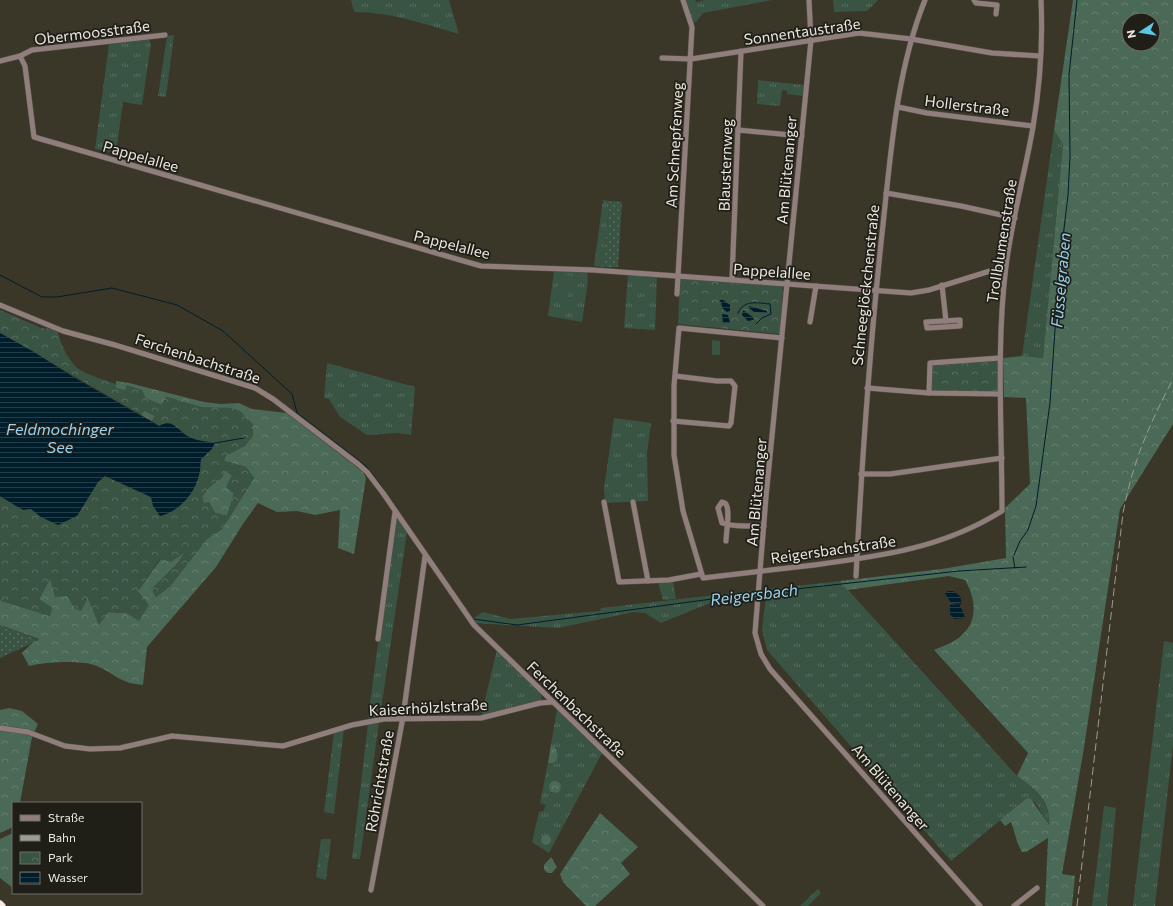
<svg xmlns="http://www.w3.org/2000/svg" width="1173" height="906" viewBox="0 0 1173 906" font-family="Commissioner,sans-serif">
	<defs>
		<pattern id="grass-tufts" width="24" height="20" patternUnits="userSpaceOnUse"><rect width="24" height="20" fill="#3a5444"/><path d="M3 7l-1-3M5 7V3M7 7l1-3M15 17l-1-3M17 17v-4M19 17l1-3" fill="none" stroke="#576d5f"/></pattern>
		<pattern id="forest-crowns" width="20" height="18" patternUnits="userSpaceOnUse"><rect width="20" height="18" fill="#4a6956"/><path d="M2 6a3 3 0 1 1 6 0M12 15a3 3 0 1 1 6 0" fill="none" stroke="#647e6e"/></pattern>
		<pattern id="park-crowns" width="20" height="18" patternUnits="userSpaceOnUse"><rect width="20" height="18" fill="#3a5444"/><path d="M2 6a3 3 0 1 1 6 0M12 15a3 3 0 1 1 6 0" fill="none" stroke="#576d5f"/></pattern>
		<pattern id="garden-dots" width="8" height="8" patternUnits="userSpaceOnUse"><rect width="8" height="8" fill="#3a5444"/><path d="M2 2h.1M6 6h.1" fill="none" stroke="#576d5f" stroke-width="1.8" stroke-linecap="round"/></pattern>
		<pattern id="water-rules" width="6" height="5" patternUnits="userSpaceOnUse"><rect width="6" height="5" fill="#001d2c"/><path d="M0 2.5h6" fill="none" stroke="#253e4a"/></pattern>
	</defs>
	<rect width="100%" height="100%" fill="#3a3628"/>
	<g fill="url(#grass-tufts)" fill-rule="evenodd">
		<path d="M351,0H449L459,34C424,24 391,12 354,12Z"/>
		<path d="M684,0H695L696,2L705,0H772L703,13L696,22L692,23Z"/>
		<path d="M833,0H878L867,11L834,12Z"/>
		<path d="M174,35L166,97L158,96L167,36Z"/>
		<path d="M145,40H149L151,44L142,105L123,102L116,153L95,149L109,44Z"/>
		<path d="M758,80L804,85L803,96L787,94V91L782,90L780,106L757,104Z"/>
		<path d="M1054,130L1063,144L1043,358L1022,356Z"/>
		<path d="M603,200L610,201L602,267L594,266Z"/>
		<path d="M554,271L587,272L588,281L582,322L548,316Z"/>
		<path d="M628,274L657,276L655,330L624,328Z"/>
		<path d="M327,363L415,387L411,435L399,433L367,435L340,417L329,399L324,398Z"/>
		<path d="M614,418L651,423L647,454L648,501L605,503L604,489Z"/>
		<path d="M395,519H398L407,532L380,717L368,718Z"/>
		<path d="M840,581L1017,776C1036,790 1051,801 1049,827L1036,803L1027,798L951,861L767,650L762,630L766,596L710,603L661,623L645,613L634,612L558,628L474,623V618L483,612L510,619L600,611L601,608Z"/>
		<path d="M1164,641L1173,643V744L1155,906H1133Z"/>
		<path d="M497,649L540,691L542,698L540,702L481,717Z"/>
		<path d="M557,709L602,753L549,853L532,842L539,812L543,811L546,805L540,803L548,763H553L556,748L551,744ZM554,781L561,787L560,790L553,793H551Z"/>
		<path d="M379,722L360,859H352L368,724Z"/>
		<path d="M344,729L334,814L324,812L334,733Z"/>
		<path d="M1104,806L1116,808L1107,906H1092Z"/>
		<path d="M321,839H331L326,880L316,877Z"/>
		<path d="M818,889L821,893L808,906H800Z"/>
	</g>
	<g fill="url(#forest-crowns)" fill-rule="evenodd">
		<path d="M1073,0H1173V424L1120,509L1083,754L1062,874L1075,876L1072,906H1045L1048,838L1026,852H1022C1016,843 1015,831 1011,822L1005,826L1000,820L1027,798L1031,799L1049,825C1051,800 1035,789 1017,776L1028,753L934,650C943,646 955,642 962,635C979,620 975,597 965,580L949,576L847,590L840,581L942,569L1006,558L1005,508L1030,484L1026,398L1004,397L1003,358L1022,356L1043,358L1063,144L1054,130ZM1129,20H1153V44H1129Z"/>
		<path d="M116,381L129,383L204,402L221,404L239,403L252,409L287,413L363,472L366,478L354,554L338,548L340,510L315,515L297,511L277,512L258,503L243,524L216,567L147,647L143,685C138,684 132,684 127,682C116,678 106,669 94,665C78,660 46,662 29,666L22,653L30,645L39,639L0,625V599L2,601L50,616L39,599L50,579L67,596L88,598L99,624L108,612L126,613L138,591L161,559L185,552L179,562L152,589L156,597L170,586L207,539L222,529L254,478L246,467L224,461L223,470L232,475L234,494L227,516L215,513L209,502L204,504L177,400L166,397L162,405L116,388Z"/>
		<path d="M144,410L155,416L152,421L141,415Z"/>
		<path d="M9,708L22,711L38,724L32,737L20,803H13V827L0,833V710Z"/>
		<path d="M551,744C557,748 558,752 557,760L553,763H548Z"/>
		<circle cx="555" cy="787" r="6"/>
		<path d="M600,813L638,847L621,863L630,874L595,906H586L563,882L560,874Z"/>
		<path d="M13,833V888L0,878V839Z"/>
		<circle cx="546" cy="840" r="5"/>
		<path d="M551,857L557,867L552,873H548L544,870V865Z"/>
	</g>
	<g fill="url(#park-crowns)" fill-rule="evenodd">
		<path d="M680,278L783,286L780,334L678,324Z"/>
		<path d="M0,310L41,328L54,329L58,332C59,342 71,365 80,370C91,376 104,380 116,384V388L125,390L127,385L142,390L146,398L162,405L166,397L202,407L237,408L253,424V436L245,446L226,456L224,461L246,467L254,478L222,529L207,539L170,586L156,597L151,589L179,562L184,553L171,562L160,559L138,591L149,605L139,621L126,613L108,612L99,625L88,598L81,611L75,609L67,596L55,597L50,579L39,599L53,608L50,616L2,601L0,599V496L17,507L31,509L41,517L77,516L98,482L105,476L151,497L152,502L159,426L152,421L155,416L145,410L141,415L0,333ZM224,470L232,475L226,487L234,494L227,516L215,513L209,502L204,503L202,497L210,487L223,477Z"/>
		<path d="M998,360V391L931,392L932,364Z"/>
		<path d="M673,581L676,599L663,600L658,582Z"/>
	</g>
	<g fill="url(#garden-dots)">
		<path d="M610,201L622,202L618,267H602Z"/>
		<path d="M0,625L39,640L0,658Z"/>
	</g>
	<g fill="#3a5444">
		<path d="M560,274L571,276L568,298L556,297Z"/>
		<path d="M712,340L720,341V355H712Z"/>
		<circle cx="75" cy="559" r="4.5"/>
	</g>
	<g fill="url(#water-rules)">
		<path d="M720,300H723L730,305V311L727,312L723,309Z"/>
		<path d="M749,306L767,311V313L754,312L749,308Z"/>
		<path d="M743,310L754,318L753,320L748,321L742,315Z"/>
		<path d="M722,314L728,315L730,323H723Z"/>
		<path d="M0,333L34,352L75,378L159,426C172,418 177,429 186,435C195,441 205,441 215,443L211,450L201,459C200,464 201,470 199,475C195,494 178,512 160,516L153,506L151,497L105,476L98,482L77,516L58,525L41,517L31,509L23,510L0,496Z"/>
		<path d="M948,591H953L960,596L962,604L951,603L945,593Z"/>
		<path d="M959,604L963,612L965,618L954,619L950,614V605Z"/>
	</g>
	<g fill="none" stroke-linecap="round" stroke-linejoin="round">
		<g stroke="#001d2c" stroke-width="1">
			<path d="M0,275L42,297H57L112,288L177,305L223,331L292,394L297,413L366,466L380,484L415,536"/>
			<path d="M738,313C744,299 758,303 770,304L771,314L762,318L756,324"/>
			<path d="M215,443L244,438"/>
			<path d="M1014,555L1020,541L1028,530L1036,506L1050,403L1059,271L1068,195L1070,156L1069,75L1077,0"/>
			<path d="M1013,557L1015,568"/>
			<path d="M760,593L959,571L1026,567"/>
			<path d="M473,619L517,625L757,593"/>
		</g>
		<g stroke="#565245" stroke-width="6">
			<g id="minor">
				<path d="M809,0L811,40L766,497L755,633L761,654L770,669L980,906"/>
				<path d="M974,0L976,3L997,5L996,14"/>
				<path d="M20,56L25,66L34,137L481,266L593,270L911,293L929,290L1006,266"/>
				<path d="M662,58L691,59L859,33L911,39L992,53L1040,56"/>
				<path d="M0,61L20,56L32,50L165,35"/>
				<path d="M898,107L927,113L1033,126"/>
				<path d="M738,130L802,136"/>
				<path d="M886,193L961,206L1015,218"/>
				<path d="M732,279L741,51"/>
				<path d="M942,285L946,321"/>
				<path d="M677,294L692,27L683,0"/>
				<path d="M0,305L63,331L115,345L255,388L273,399L358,464L367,472L383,493L474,625L763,906"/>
				<path d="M960,320V326L927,328L926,322Z"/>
				<path d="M810,322L816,286"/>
				<path d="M782,338L679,328L674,386V455L683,511L703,578C740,574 777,569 814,565C882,556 943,548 1002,511C1002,429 996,347 1006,266C1012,219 1025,173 1033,127C1040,85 1043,42 1041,0"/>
				<path d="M1000,358L930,363L929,393L1000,394"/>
				<path d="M867,388L929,393"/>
				<path d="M673,421L729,426L731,423L735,386L731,381H717L675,376"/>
				<path d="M861,474H890L1002,458"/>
				<path d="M604,502L619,582L669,580L701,574"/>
				<path d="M633,502L648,581"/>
				<path d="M726,541C726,533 731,508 725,503L722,502L718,508L722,523C735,528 750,525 764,526"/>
				<path d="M856,576C862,459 870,342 883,225C891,150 897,69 925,0"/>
				<path d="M378,639L395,512"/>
				<path d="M0,728L28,732L65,746L90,749L120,748L172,736L283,746L352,725L384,719L481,718L540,703L553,702"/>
				<path d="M371,890L403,717L425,556"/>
				<path d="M1014,906L1037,888"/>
			</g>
		</g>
		<g stroke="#565245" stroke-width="8">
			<path id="highway" d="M0,904L2,906"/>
		</g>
		<use href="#minor" stroke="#907e7d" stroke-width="5"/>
		<use href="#highway" stroke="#fae8e7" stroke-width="7"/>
		<path stroke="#9f9b91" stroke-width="1" stroke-dasharray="8 4" stroke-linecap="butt" d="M1077,906L1123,513C1133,461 1149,425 1173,379"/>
	</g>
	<g text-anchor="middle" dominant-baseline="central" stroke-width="3.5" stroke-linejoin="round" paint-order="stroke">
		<g font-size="15" fill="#eae7df" stroke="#1f1e17">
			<text transform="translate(802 31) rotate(-8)">Sonnentaustraße</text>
			<text transform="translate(92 32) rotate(-7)">Obermoosstraße</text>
			<text transform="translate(967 105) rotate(7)">Hollerstraße</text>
			<text transform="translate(674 145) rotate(-87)">Am Schnepfenweg</text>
			<text transform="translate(141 156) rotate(16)">Pappelallee</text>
			<text transform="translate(725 165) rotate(-88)">Blausternweg</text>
			<text transform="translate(786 170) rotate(-85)">Am Blütenanger</text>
			<text transform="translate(1001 241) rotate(-81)">Trollblumenstraße</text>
			<text transform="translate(452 244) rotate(14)">Pappelallee</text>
			<text transform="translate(772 271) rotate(4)">Pappelallee</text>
			<text transform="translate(865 285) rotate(-84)">Schneeglöckchenstraße</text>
			<text transform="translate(198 358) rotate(18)">Ferchenbachstraße</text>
			<text transform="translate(756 492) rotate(-85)">Am Blütenanger</text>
			<text transform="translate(833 549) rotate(-8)">Reigersbachstraße</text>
			<text transform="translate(428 707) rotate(-3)">Kaiserhölzlstraße</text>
			<text transform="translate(577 709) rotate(44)">Ferchenbachstraße</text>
			<text transform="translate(379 781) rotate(-80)">Röhrichtstraße</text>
			<text transform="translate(891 787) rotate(49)">Am Blütenanger</text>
		</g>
		<g font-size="16" font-style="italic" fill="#97d4f5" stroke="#1f1e17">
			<text transform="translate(1060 280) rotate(-85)">Füsselgraben</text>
			<text x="60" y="428">Feldmochinger<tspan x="60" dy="18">See</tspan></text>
			<text transform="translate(754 594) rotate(-7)">Reigersbach</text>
		</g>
	</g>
	<rect x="12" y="802" width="130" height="92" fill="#1f1e17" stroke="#706e67"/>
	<rect x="20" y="815" width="20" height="6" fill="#907e7d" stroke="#706e67"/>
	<text x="48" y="822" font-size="12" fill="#eae7df">Straße</text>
	<rect x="20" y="835" width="20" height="6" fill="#9f9b91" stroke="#706e67"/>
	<text x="48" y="842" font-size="12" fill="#eae7df">Bahn</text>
	<rect x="20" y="852" width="20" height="12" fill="url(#park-crowns)" stroke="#706e67"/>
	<text x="48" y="862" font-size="12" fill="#eae7df">Park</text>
	<rect x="20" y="872" width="20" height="12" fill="url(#water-rules)" stroke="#706e67"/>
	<text x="48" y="882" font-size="12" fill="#eae7df">Wasser</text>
	<g transform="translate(1141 32) rotate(258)"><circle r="19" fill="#1f1e17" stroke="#706e67"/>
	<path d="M0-3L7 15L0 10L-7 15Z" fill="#5bc8e6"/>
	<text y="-6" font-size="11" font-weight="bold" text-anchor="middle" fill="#eae7df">N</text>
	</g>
</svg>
